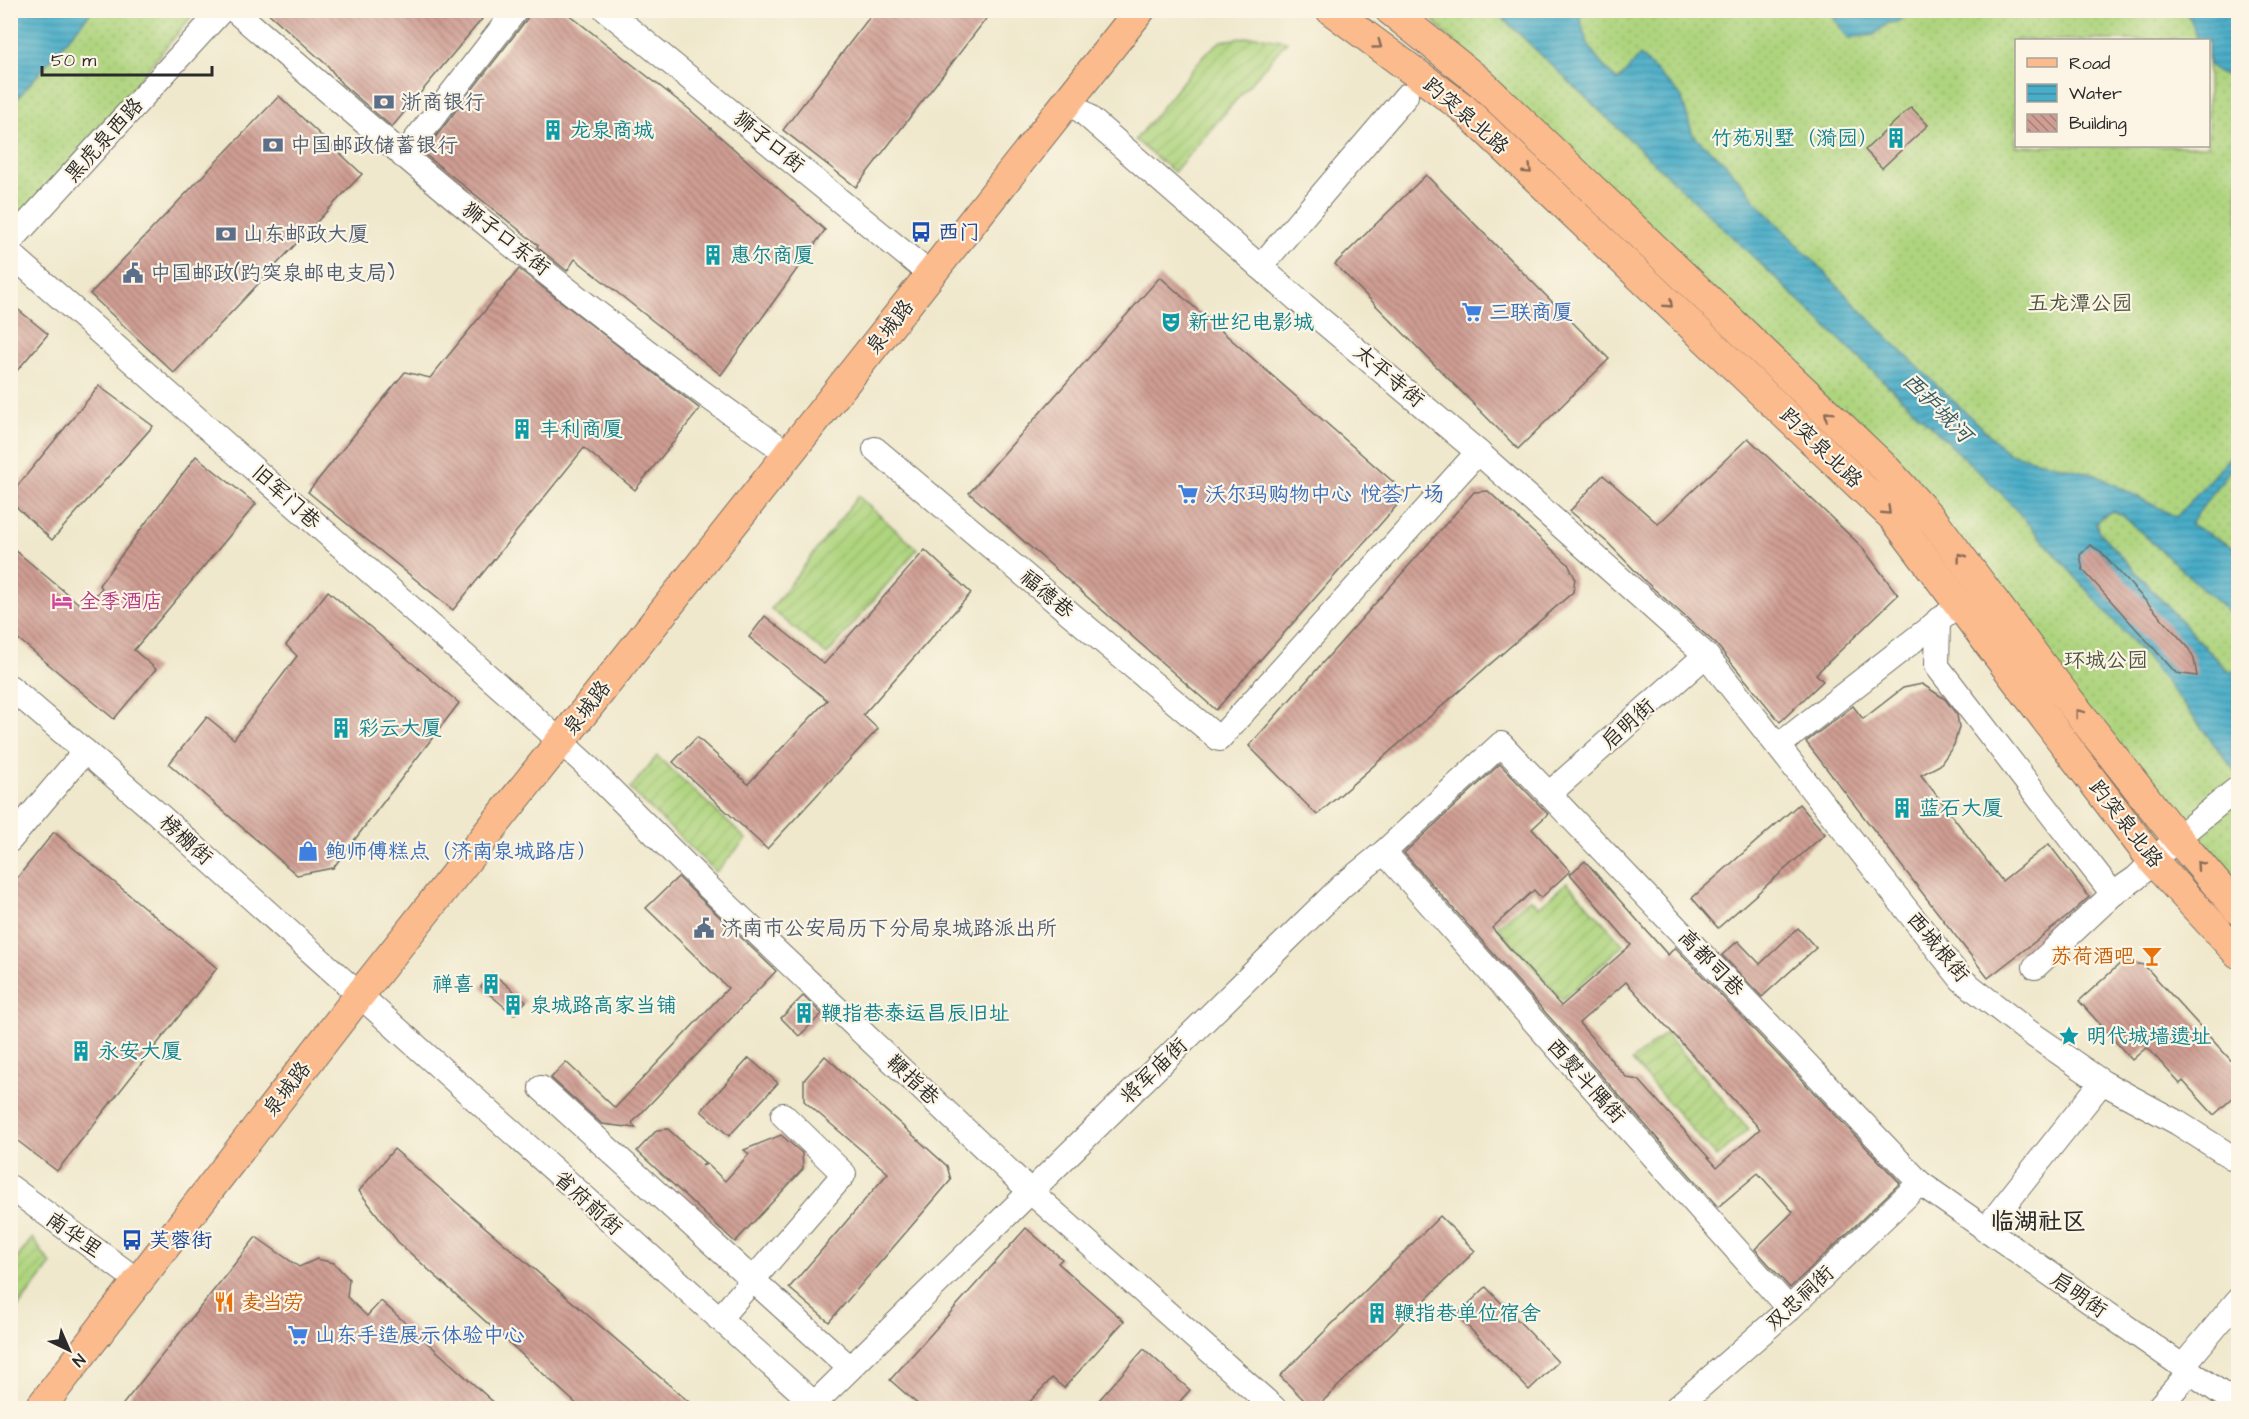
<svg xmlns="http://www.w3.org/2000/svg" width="2249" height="1419" viewBox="0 0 2249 1419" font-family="'Architects Daughter','LXGW WenKai TC',sans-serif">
	<defs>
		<pattern id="grass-dots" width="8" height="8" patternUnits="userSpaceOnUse" patternTransform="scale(1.5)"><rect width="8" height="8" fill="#aed47e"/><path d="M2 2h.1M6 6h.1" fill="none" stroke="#96b66d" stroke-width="1.8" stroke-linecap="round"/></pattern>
		<pattern id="garden-furrows" width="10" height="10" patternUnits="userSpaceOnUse" patternTransform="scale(1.5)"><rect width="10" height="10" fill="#aed47e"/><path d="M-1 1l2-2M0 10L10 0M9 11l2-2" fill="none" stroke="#96b66d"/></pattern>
		<pattern id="water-rules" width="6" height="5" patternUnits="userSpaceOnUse" patternTransform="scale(1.5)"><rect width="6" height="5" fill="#49adc8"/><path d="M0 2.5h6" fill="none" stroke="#3d8da3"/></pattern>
		<pattern id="building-back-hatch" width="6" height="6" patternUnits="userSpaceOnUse" patternTransform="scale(1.5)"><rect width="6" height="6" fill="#cf9d93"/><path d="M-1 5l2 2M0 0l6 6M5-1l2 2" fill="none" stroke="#a88078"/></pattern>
	</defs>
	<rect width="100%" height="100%" fill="#fcf5e5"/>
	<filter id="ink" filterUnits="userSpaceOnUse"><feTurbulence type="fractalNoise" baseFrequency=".0167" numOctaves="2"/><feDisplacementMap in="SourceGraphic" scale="12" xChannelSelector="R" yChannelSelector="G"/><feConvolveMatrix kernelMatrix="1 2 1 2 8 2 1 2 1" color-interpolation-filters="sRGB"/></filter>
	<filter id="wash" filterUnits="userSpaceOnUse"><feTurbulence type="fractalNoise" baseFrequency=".008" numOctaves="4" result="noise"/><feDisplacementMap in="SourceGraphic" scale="24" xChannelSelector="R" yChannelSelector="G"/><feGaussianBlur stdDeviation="1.35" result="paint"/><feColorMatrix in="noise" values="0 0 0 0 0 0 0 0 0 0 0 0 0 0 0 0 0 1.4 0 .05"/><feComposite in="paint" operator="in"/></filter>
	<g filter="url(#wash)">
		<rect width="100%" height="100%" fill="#efe8cc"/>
		<g fill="url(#grass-dots)" stroke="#6c8054" stroke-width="1.5" fill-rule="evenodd">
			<path d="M11,11H196L11,234Z"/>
			<path d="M1424,11H1542L1888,339L1763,209L1605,69L1593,56L1581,26L1565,11H2238V550L2096,475L2008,453L1889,340L2238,722V882ZM2016,40H2208V146H2016Z"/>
			<path d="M2113,511L2121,514L2237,617L2238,669L2232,672L2227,671L2099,532L2096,523L2101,517Z"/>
		</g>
		<g fill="url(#garden-furrows)" stroke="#6c8054" stroke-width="1.5">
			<path d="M1256,36L1287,41L1174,172L1135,140L1205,54L1221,41Z"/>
			<path d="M858,496L917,549L827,655L771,609Z"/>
			<path d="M657,756L746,839L716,872L630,789Z"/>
			<path d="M1567,882L1624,945L1562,1000L1497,927L1530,898L1539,907Z"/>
			<path d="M1665,1033L1749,1129L1716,1157L1632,1061Z"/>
			<path d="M32,1238L51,1264L11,1317V1267Z"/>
		</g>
		<g fill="url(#water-rules)" stroke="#3a6c7a" stroke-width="1.5">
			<path d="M18,11H92L11,106V19Z"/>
			<path d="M1495,11H1580C1582,41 1596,61 1618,81L1640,55L1681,96L1693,135L1725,163L1763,209L1889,339L2008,453L2096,475L2176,517L2238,448V459L2190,524L2238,550V621L2121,514L2113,511L2101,517L2096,523L2099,532L2227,671L2232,672L2238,668V775L2152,664L2002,494Z"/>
			<path d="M1829,11H1910L1898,22L1888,23L1874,35L1848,38Z"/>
			<path d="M2185,11H2233L2238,31V73C2225,77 2218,75 2209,64L2208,40H2197L2191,20Z"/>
		</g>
		<g id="blocks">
			<g fill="url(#building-back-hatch)" fill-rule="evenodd">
				<path d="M265,10H472L482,19L392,127L342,84L328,66Z"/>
				<path d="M530,10H563L689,109L825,230L721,375L575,259L567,271L537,247L538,245L423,153L527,19Z"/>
				<path d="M875,10H993L856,187L783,130Z"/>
				<path d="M279,96L362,174L174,373L90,294Z"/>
				<path d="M1911,107L1928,125L1882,168L1865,150Z"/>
				<path d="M1426,175L1609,359L1518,449L1335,264Z"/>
				<path d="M519,269L700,409L635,490L584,448L453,610L308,492L405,372L430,378Z"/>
				<path d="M1160,277L1407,494L1216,710L969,493Z"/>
				<path d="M10,303L48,334L10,379Z"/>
				<path d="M99,386L153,426L52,540L10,501V495Z"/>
				<path d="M1748,438L1862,547L1898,595L1816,674L1823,681L1780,722L1716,644L1646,582L1608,543L1570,511L1603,475L1658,524Z"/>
				<path d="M196,456L256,504L134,650L156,669L114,719L10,632V546L84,608L102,588L99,585Z"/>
				<path d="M1488,491L1568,564L1575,578L1573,592L1317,815L1249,746L1474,492Z"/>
				<path d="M2090,545L2100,551L2187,646L2194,659L2197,676L2176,673L2083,570L2080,555Z"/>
				<path d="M925,550L971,593L863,715L878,729L767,849L673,762L697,737L748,784L827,700L749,637L765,616L824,664Z"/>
				<path d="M328,591L459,703L333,868L297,875L169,764L207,717L234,739L297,656L286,645Z"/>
				<path d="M1922,684L1945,699L1957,715L1959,727L1954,745L1940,765L1921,775L2002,881L2049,844L2089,897L2068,916L1988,978L1806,742L1853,706L1863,719L1903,688Z"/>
				<path d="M1500,764L1548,814L1532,829L1570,871L1541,898L1534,890L1492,928L1561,1006L1631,945L1570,874L1585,861L1668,955L1675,947L1900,1183L1790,1288L1755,1249L1793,1212L1758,1173L1718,1207L1404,853ZM1626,982L1760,1129L1717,1167L1639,1080L1627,1078L1579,1023Z"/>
				<path d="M1799,804L1825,834L1718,928L1692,898Z"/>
				<path d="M54,832L217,968L57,1171L10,1135V887Z"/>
				<path d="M678,877L776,971L632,1123L636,1128L602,1124L551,1078L566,1062L615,1108L728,988L646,908Z"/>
				<path d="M1798,928L1816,948L1762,997L1722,955L1738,941L1760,964Z"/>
				<path d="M2123,961L2144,965L2238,1068V1093L2214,1115L2183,1081L2180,1084L2147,1047L2132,1060L2079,1001Z"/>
				<path d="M492,973L526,1001L514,1015L481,987Z"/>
				<path d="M803,996L822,1014L799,1036L781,1018Z"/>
				<path d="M825,1056L947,1166L951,1180L829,1322L789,1288L888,1173L804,1101V1080Z"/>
				<path d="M749,1058L778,1083L729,1136L701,1111Z"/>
				<path d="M668,1129L705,1163L702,1166L707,1164L725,1181L749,1154L744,1150L781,1135L802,1153L803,1169L735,1242L637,1151L657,1130Z"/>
				<path d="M394,1149L696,1408H581L398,1242L359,1191Z"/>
				<path d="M1440,1216L1475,1251L1316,1408H1312L1280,1376Z"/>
				<path d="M1026,1228L1062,1259L1058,1263L1124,1321L1064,1388L1052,1378L1024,1408H922L890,1380Z"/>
				<path d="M256,1237L299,1267L317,1259L334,1263L349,1279L347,1297L367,1316L381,1301L500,1408H120Z"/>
				<path d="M1486,1287L1558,1362L1529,1390L1457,1315Z"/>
				<path d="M1144,1349L1190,1390L1174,1408H1092Z"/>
			</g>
		</g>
	</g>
	<g filter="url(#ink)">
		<use href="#blocks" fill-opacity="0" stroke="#706d63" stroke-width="1.5"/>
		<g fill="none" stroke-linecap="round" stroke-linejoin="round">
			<g stroke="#706d63" stroke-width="26">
				<g id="minor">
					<path d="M234,10C413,165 594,320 789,454"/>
					<path d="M606,10L931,275"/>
					<path d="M1069,100L1314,314L1478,452L1706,655L1962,980L2029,1032L2102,1082L2178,1123L2238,1161"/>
					<path d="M403,156L516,10"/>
					<path d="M10,242L222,10"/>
					<path d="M10,253L516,701L585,764L704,883L1031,1192L1274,1408"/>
					<path d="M1260,267L1406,96"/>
					<path d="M875,449L1219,739L1478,452"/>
					<path d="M1938,620L1937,666L2113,894L2136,878L2177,838L2238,788"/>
					<path d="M10,687L158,814L819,1408"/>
					<path d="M1778,746L1946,615"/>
					<path d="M1550,793L1706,655"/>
					<path d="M10,840L85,751"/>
					<path d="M1384,852L1789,1309"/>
					<path d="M2035,967L2113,894"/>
					<path d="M541,1088L850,1368"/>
					<path d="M10,1187L138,1281"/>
					<path d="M1985,1230L2102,1082"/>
					<path d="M719,1319L844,1174L783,1115"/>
					<path d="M2182,1367L2238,1300"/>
					<path d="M814,1404L1342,886L1384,852L1501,744L1920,1183L2238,1405"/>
					<path d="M1676,1408L1789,1309L1920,1183"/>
					<path d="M2158,1408L2190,1372"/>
				</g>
			</g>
			<g stroke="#706d63" stroke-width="32">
				<g id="major">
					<path d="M1331,10L1463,108L1894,518L2153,861L2238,953"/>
					<path d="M1390,10L1480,82L1885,468L1936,524L2043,667L2177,838L2238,909"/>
					<path d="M40,1408L358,997L1140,10"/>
				</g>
			</g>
			<use href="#minor" stroke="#fff" stroke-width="24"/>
			<use href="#major" stroke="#fbbb8d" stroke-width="30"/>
		</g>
		<defs><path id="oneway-chevron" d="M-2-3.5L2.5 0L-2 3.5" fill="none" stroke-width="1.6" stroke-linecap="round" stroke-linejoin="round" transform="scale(1.5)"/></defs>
		<g stroke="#896c57">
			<use href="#oneway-chevron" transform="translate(1378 45) rotate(36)"/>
			<use href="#oneway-chevron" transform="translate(1528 170) rotate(44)"/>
			<use href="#oneway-chevron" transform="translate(1669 304) rotate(43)"/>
			<use href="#oneway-chevron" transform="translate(1828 415) rotate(-137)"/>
			<use href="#oneway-chevron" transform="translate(1887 511) rotate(44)"/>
			<use href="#oneway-chevron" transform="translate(1961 557) rotate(-127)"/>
			<use href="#oneway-chevron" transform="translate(2079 713) rotate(-128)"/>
			<use href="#oneway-chevron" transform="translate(2200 865) rotate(-131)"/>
		</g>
	</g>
	<defs>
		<g id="bank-bare" transform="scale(1.62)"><path d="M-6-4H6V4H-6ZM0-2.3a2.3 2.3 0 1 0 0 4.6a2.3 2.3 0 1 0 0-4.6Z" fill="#5c6f8a" stroke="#fcf5e5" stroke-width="2.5" paint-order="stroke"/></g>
		<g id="building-bare" transform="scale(1.62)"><path d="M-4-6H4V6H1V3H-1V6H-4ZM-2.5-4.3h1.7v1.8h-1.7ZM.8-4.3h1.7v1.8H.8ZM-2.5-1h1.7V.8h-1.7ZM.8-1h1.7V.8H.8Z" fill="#0f9aa8" stroke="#fcf5e5" stroke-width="2.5" paint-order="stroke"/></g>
		<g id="bus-bare" transform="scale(1.62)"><path d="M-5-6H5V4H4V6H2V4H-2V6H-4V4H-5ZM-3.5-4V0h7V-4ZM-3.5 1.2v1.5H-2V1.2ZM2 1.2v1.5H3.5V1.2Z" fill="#1a4fb4" stroke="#fcf5e5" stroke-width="2.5" paint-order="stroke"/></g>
		<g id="civic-bare" transform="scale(1.62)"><path d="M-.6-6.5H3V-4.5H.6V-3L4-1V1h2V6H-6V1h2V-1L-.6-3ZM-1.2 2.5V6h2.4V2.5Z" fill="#5c6f8a" stroke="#fcf5e5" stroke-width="2.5" paint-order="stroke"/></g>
		<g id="supermarket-bare" transform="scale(1.62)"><path d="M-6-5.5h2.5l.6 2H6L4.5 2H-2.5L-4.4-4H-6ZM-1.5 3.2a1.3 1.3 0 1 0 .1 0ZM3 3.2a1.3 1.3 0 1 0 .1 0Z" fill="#3f7fe0" stroke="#fcf5e5" stroke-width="2.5" paint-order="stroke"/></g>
		<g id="theatre-bare" transform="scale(1.62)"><path d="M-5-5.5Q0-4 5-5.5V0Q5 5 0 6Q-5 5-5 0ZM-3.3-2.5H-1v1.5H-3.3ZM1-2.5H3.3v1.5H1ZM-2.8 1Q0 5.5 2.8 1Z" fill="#0f9aa8" stroke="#fcf5e5" stroke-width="2.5" paint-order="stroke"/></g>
		<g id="hotel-bare" transform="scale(1.62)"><path d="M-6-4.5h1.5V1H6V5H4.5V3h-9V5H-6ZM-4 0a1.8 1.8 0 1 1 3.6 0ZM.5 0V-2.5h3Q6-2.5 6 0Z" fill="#d1479c" stroke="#fcf5e5" stroke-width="2.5" paint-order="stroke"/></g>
		<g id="shop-bare" transform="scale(1.62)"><path d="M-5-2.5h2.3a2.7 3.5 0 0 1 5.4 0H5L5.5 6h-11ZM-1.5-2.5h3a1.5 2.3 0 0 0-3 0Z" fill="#3f7fe0" stroke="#fcf5e5" stroke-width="2.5" paint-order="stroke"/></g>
		<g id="bar-bare" transform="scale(1.62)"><path d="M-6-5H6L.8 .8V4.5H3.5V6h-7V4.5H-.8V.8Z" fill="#e8710a" stroke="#fcf5e5" stroke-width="2.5" paint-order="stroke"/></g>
		<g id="sight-bare" transform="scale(1.62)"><path d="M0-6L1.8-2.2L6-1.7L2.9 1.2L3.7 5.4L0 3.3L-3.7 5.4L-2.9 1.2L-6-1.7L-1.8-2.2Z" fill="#0f9aa8" stroke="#fcf5e5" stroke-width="2.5" paint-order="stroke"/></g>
		<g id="restaurant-bare" transform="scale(1.62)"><path d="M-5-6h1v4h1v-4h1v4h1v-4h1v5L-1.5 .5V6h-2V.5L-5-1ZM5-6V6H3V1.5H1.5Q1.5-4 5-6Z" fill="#e8710a" stroke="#fcf5e5" stroke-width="2.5" paint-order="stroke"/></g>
	</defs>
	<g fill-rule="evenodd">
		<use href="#bank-bare" x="384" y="102"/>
		<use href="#building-bare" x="553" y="130"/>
		<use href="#building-bare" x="1896" y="138"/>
		<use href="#bank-bare" x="273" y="145"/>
		<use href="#bus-bare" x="921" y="232"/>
		<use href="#bank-bare" x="226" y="234"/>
		<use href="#building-bare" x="713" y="255"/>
		<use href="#civic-bare" x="133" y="273"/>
		<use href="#supermarket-bare" x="1472" y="312"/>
		<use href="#theatre-bare" x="1171" y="322"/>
		<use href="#building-bare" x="522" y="429"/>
		<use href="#supermarket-bare" x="1188" y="494"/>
		<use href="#hotel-bare" x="62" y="601"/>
		<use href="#building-bare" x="341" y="728"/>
		<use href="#building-bare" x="1902" y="808"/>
		<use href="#shop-bare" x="308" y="851"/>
		<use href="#civic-bare" x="704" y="928"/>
		<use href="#bar-bare" x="2152" y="956"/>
		<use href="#building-bare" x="491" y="984"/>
		<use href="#building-bare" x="513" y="1005"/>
		<use href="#building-bare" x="804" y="1013"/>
		<use href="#sight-bare" x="2069" y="1036"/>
		<use href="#building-bare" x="81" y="1051"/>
		<use href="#bus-bare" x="132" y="1240"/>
		<use href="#restaurant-bare" x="224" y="1302"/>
		<use href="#building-bare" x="1377" y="1313"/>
		<use href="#supermarket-bare" x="298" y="1335"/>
	</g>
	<g text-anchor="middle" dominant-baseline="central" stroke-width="4.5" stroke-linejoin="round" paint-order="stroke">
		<g font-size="21" fill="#4e5e75" stroke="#fcf5e5" text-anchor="start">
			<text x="401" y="102">浙商银行</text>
			<text x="290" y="145">中国邮政储蓄银行</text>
			<text x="243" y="234">山东邮政大厦</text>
			<text x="150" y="273">中国邮政(趵突泉邮电支局)</text>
			<text x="721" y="928">济南市公安局历下分局泉城路派出所</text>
		</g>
		<g font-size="21" fill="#2b2b2b" stroke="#fcf5e5">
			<text transform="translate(1466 116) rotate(41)">趵突泉北路</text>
			<text transform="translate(104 140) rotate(-48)">黑虎泉西路</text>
			<text transform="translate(769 142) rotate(39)">狮子口街</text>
			<text transform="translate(506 239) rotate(38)">狮子口东街</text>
			<text transform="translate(890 327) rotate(-52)">泉城路</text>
			<text transform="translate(1389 376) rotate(40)">太平寺街</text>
			<text transform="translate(1821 448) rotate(44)">趵突泉北路</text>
			<text transform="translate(286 497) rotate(42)">旧军门巷</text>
			<text transform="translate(1047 594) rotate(40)">福德巷</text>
			<text transform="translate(587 708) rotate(-52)">泉城路</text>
			<text transform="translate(1628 724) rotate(-42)">启明街</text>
			<text transform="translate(2126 824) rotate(52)">趵突泉北路</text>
			<text transform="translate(186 840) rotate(42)">榜棚街</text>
			<text transform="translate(1938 947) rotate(50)">西城根街</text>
			<text transform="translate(1711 963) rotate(46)">高都司巷</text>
			<text transform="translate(1154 1071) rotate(-44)">将军庙街</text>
			<text transform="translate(913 1080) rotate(43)">鞭指巷</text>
			<text transform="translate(1586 1081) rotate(48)">西熨斗隅街</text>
			<text transform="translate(287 1089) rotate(-52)">泉城路</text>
			<text transform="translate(588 1203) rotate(42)">省府前街</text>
			<text transform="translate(74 1235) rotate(35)">南华里</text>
			<text transform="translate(2079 1295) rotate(35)">启明街</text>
			<text transform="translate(1800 1298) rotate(-43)">双忠祠街</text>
		</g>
		<g font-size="21" fill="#0d838f" stroke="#fcf5e5" text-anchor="start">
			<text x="570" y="130">龙泉商城</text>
			<text x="1879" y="138" text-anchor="end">竹苑别墅（漪园）</text>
			<text x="730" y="255">惠尔商厦</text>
			<text x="1188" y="322">新世纪电影城</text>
			<text x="539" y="429">丰利商厦</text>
			<text x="358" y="728">彩云大厦</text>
			<text x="1919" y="808">蓝石大厦</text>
			<text x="474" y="984" text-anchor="end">禅喜</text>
			<text x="530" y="1005">泉城路高家当铺</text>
			<text x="821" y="1013">鞭指巷泰运昌辰旧址</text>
			<text x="2086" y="1036">明代城墙遗址</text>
			<text x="98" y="1051">永安大厦</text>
			<text x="1394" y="1313">鞭指巷单位宿舍</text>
		</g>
		<g font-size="21" fill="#164399" stroke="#fcf5e5" text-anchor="start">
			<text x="938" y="232">西门</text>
			<text x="149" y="1240">芙蓉街</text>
		</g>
		<g font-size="21" fill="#4c5540" stroke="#fcf5e5">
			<text x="2080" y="303">五龙潭公园</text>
			<text x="2106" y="660">环城公园</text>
		</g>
		<g font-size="21" fill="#366cbe" stroke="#fcf5e5" text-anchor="start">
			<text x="1489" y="312">三联商厦</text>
			<text x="1205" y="494">沃尔玛购物中心 悦荟广场</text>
			<text x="325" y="851">鲍师傅糕点（济南泉城路店）</text>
			<text x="315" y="1335">山东手造展示体验中心</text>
		</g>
		<g font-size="21" fill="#b23c85" stroke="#fcf5e5" text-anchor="start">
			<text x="79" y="601">全季酒店</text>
		</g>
		<g font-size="21" fill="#c56008" stroke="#fcf5e5" text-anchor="end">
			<text x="2135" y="956">苏荷酒吧</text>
			<text x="241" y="1302" text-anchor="start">麦当劳</text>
		</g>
		<g font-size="22" font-style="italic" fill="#365862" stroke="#fcf5e5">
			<text transform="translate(1937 408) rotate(45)">西护城河</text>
		</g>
		<g font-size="24" font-weight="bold" fill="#2b2b2b" stroke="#fcf5e5">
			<text x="2038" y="1222">临湖社区</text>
		</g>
	</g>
	<rect width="2249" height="1419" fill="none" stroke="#fcf5e5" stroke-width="36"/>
	<rect x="2015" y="39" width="195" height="108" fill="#fcf5e5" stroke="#a8a49b" stroke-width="1.5"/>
	<rect x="2027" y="58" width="30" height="9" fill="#fbbb8d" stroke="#a8a49b" stroke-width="1.5"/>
	<text x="2069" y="69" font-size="18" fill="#2b2b2b">Road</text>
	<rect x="2027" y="84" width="30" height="18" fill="url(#water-rules)" stroke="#a8a49b" stroke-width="1.5"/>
	<text x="2069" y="99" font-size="18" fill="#2b2b2b">Water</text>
	<rect x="2027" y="114" width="30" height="18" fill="url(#building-back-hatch)" stroke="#a8a49b" stroke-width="1.5"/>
	<text x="2069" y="129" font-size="18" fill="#2b2b2b">Building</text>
	<g transform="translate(69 1350) rotate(136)" stroke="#fcf5e5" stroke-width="4.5" paint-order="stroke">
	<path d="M0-4.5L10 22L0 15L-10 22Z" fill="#2b2b2b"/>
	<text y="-9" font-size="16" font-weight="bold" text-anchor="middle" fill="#2b2b2b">N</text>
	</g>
	<path d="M42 66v9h170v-9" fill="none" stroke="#2b2b2b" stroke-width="3"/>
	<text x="51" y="66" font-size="18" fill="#2b2b2b" stroke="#fcf5e5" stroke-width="4.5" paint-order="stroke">50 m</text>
</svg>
